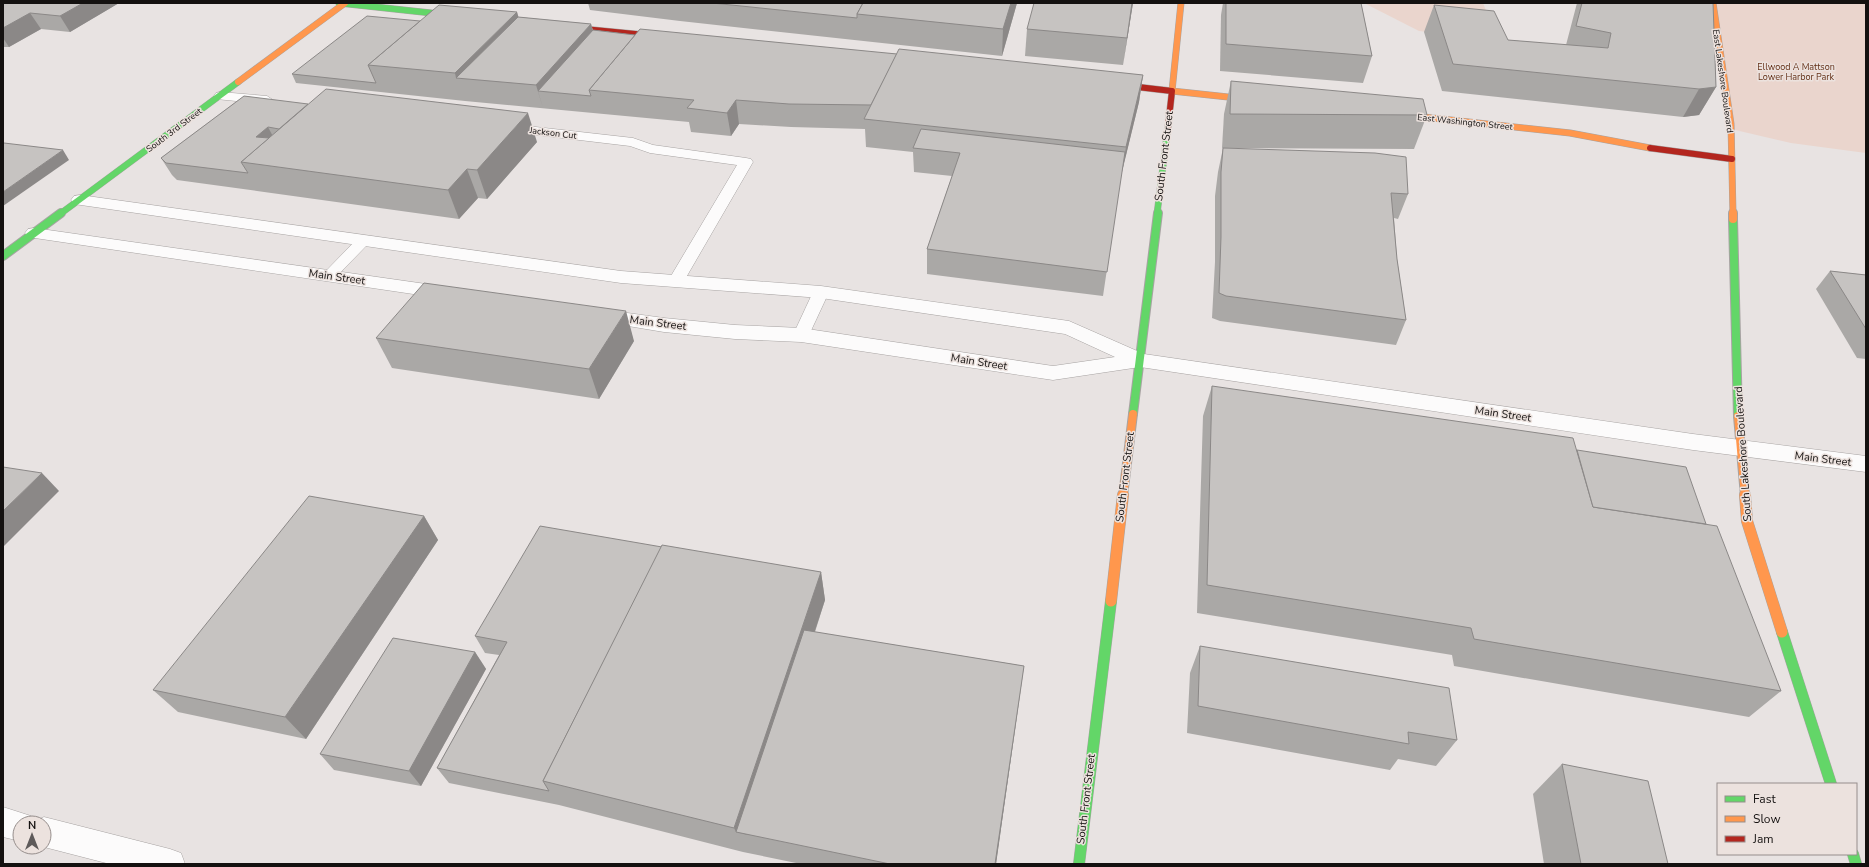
<svg xmlns="http://www.w3.org/2000/svg" width="1869" height="867" viewBox="0 0 1869 867" font-family="'Nunito Sans',sans-serif">
	<rect width="100%" height="100%" fill="#e8e3e2"/>
	<g fill="#ead5cd">
		<path d="M1364,3H1483L1498,40L1419,31Z"/>
		<path d="M1713,3H1866V153L1791,143L1731,129Z"/>
	</g>
	<g fill="none" stroke-linecap="round" stroke-linejoin="round">
		<g stroke="#a7a3a2" stroke-width="1">
			<g id="lane">
				<path d="M220,92L267,96L273,100L267,104L216,99L214,96L216,93Z"/>
				<path d="M509,124L633,138L653,145L746,158L751,159L753,162L684,281L681,284L676,286L671,284L668,281L737,165L650,153L630,146L504,131L502,128L504,125Z"/>
				<path d="M364,236L369,237L371,240L369,243L334,279L329,281L324,279L321,276L324,273L359,237Z"/>
				<path d="M821,287L827,288L829,292L809,335L807,339L801,340L795,339L793,335L813,292L815,288Z"/>
			</g>
		</g>
		<g stroke="#a7a3a2" stroke-width="1">
			<g id="street">
				<path d="M80,195L621,271L821,286L1069,321L1144,354L1693,434L1866,456V472L1693,450L1140,367L1053,380L801,342L735,339L664,332L598,321L591,320L588,315L591,310L598,309L664,318L735,325L801,328L1053,366L1115,357L1065,334L821,298L621,283L74,204L71,200L74,196Z"/>
				<path d="M34,228L447,287L454,289L457,293L454,297L447,299L28,237L25,233L28,229Z"/>
				<path d="M3,807L31,816L33,822L44,817L170,849L181,853L185,864H110L44,847V823H20V841L3,837Z"/>
			</g>
		</g>
		<g stroke="#a7a3a2" stroke-width="7">
			<g id="fast-far2">
				<path d="M339,3L459,16"/>
				<path d="M60,214L238,82"/>
				<path d="M1157,214L1168,127"/>
			</g>
		</g>
		<g stroke="#a7a3a2" stroke-width="10">
			<g id="fast-far1">
				<path d="M1733,219L1738,416"/>
				<path d="M3,256L61,213"/>
				<path d="M1133,414L1158,213"/>
			</g>
		</g>
		<g stroke="#a7a3a2" stroke-width="12">
			<g id="fast">
				<path d="M1782,632L1831,784"/>
				<path d="M1853,854L1856,864"/>
				<path d="M1079,864L1111,601"/>
			</g>
		</g>
		<g stroke="#a7a3a2" stroke-width="7">
			<g id="slow-far2">
				<path d="M1181,3L1172,91L1256,100"/>
				<path d="M1713,3L1731,124L1733,214"/>
				<path d="M238,82L345,3"/>
				<path d="M1396,114L1570,133L1650,148"/>
			</g>
		</g>
		<g stroke="#a7a3a2" stroke-width="10">
			<g id="slow-far1">
				<path d="M1733,213V219"/>
				<path d="M1738,416L1745,496"/>
				<path d="M1123,496L1133,414"/>
			</g>
		</g>
		<g stroke="#a7a3a2" stroke-width="12">
			<g id="slow">
				<path d="M1745,495L1747,521L1782,632"/>
				<path d="M1111,601L1123,495"/>
			</g>
		</g>
		<g stroke="#a7a3a2" stroke-width="7">
			<g id="jam">
				<path d="M563,27L666,37"/>
				<path d="M1112,84L1172,91L1168,127"/>
				<path d="M1650,148L1732,159"/>
			</g>
		</g>
		<use href="#lane" fill="#fcfbfb" fill-rule="evenodd"/>
		<use href="#street" fill="#fcfbfb" fill-rule="evenodd"/>
		<use href="#fast-far2" stroke="#63d668" stroke-width="6"/>
		<use href="#fast-far1" stroke="#63d668" stroke-width="8"/>
		<use href="#fast" stroke="#63d668" stroke-width="11"/>
		<use href="#slow-far2" stroke="#ff974d" stroke-width="6"/>
		<use href="#slow-far1" stroke="#ff974d" stroke-width="8"/>
		<use href="#slow" stroke="#ff974d" stroke-width="11"/>
		<use href="#jam" stroke="#b3261e" stroke-width="6"/>
	</g>
	<g fill="#aaa8a6">
		<path d="M3,3H119L70,32L41,29L9,47H3Z"/>
		<path d="M588,3H1017L1002,56L680,21L590,10Z"/>
		<path d="M1133,3L1123,65L1025,56L1027,29Z"/>
		<path d="M1223,3H1361L1372,56L1363,83L1220,71L1221,15Z"/>
		<path d="M1577,3H1713L1716,87L1699,115L1683,117L1442,91L1424,32L1434,5L1508,40L1566,45Z"/>
		<path d="M517,12L518,17L591,24L593,30L635,35L897,54L1143,75L1139,102L1121,175L1103,296L927,274V249L952,176L914,172L913,152L866,147L865,129L791,127L739,124L731,136L691,132L689,122L465,101L296,83L292,74L420,21Z"/>
		<path d="M1231,81L1427,115L1414,149L1222,148L1224,114Z"/>
		<path d="M244,96L537,142L487,199L478,198L459,219L257,191L177,180L172,175L161,158Z"/>
		<path d="M1223,148L1408,194L1398,219L1394,218L1397,259L1406,320L1396,345L1220,321L1212,318L1215,262V196L1218,172Z"/>
		<path d="M1830,271L1866,275V359L1857,358L1816,289Z"/>
		<path d="M376,338L634,341L599,399L392,368Z"/>
		<path d="M1212,386L1577,450L1706,524L1781,691L1749,717L1454,666L1452,655L1197,613L1203,416Z"/>
		<path d="M424,516L438,540L306,739L178,712L153,690Z"/>
		<path d="M662,547L821,572L825,600L815,632L1024,666L996,864H801L743,852L559,805L449,783L437,768L499,655L485,653L475,636Z"/>
		<path d="M1200,646L1457,740L1436,766L1398,759L1390,770L1187,733L1190,673Z"/>
		<path d="M475,652L486,669L421,786L334,770L320,754Z"/>
		<path d="M1562,764L1668,864H1544L1533,794Z"/>
	</g>
	<g fill="#8b8887">
		<path d="M83,3H119L70,32L60,16Z"/>
		<path d="M1011,3H1017L1002,56L1003,29Z"/>
		<path d="M1132,3H1133L1123,65L1127,38Z"/>
		<path d="M517,12L525,39L456,78L455,73Z"/>
		<path d="M30,13L41,29L9,47L3,38V28Z"/>
		<path d="M591,24L597,46L538,91L543,108L536,85Z"/>
		<path d="M1143,75L1139,102L1121,176L1126,147Z"/>
		<path d="M1716,87L1699,115L1683,117L1699,89Z"/>
		<path d="M736,100L739,124L731,136L727,113Z"/>
		<path d="M528,113L537,142L487,199L477,170Z"/>
		<path d="M268,127L277,144L256,137Z"/>
		<path d="M63,150L69,160L3,206V192Z"/>
		<path d="M467,169L478,198L459,219L448,190Z"/>
		<path d="M626,311L634,341L599,399L589,369Z"/>
		<path d="M42,473L59,491L3,547V511Z"/>
		<path d="M424,516L438,540L306,739L285,717Z"/>
		<path d="M821,572L825,600L748,835L736,832L734,828Z"/>
		<path d="M475,652L486,669L421,786L409,771Z"/>
		<path d="M1024,666L996,864H995Z"/>
	</g>
	<g fill="#c6c3c1" stroke="#8b8887">
		<path d="M3,3H83L60,16L30,13L3,28Z"/>
		<path d="M712,3H863L857,14V18Z"/>
		<path d="M863,3H1011L1003,29L857,14Z"/>
		<path d="M1034,3H1132L1127,38L1027,29Z"/>
		<path d="M1226,3H1361L1372,56L1226,44Z"/>
		<path d="M1582,3H1713L1716,87L1699,89L1453,64L1434,5L1494,11L1508,40L1608,48L1611,33L1576,26Z"/>
		<path d="M439,5L517,12L455,73L368,65Z"/>
		<path d="M367,16L420,21L368,65L376,83L292,74Z"/>
		<path d="M518,17L591,24L536,85L456,78Z"/>
		<path d="M640,29L897,54L871,105L789,104L736,100L727,113L687,108L694,100L589,90Z"/>
		<path d="M593,30L635,35L589,90L591,96L538,91Z"/>
		<path d="M899,49L1143,75L1126,147L864,119Z"/>
		<path d="M1231,81L1423,99L1427,115L1230,114Z"/>
		<path d="M326,89L528,113L477,170L467,169L448,190L241,162Z"/>
		<path d="M244,96L308,104L279,129L268,127L256,137L269,138L241,162L248,173L166,163L161,158Z"/>
		<path d="M921,129L1125,152L1107,272L927,249L960,153L913,148Z"/>
		<path d="M3,143H4L63,150L3,192Z"/>
		<path d="M1223,148L1375,153L1406,157L1408,194L1391,193L1397,259L1406,320L1226,296L1219,293L1221,237V172Z"/>
		<path d="M1830,271L1866,275V329Z"/>
		<path d="M424,283L626,311L589,369L376,338Z"/>
		<path d="M1212,386L1573,438L1593,507L1717,526L1781,691L1474,639L1471,628L1207,585Z"/>
		<path d="M1577,450L1686,467L1706,524L1593,507Z"/>
		<path d="M3,467L42,473L3,511Z"/>
		<path d="M309,496L424,516L285,717L153,690Z"/>
		<path d="M540,526L662,547L543,781L549,791L437,768L507,642L475,636Z"/>
		<path d="M662,545L821,572L734,828L543,781Z"/>
		<path d="M804,630L1024,666L995,864H890L736,832Z"/>
		<path d="M393,638L475,652L409,771L320,754Z"/>
		<path d="M1200,646L1449,688L1457,740L1408,732L1409,744L1198,706Z"/>
		<path d="M1562,764L1648,781L1668,864H1581Z"/>
	</g>
	<g text-anchor="middle" dominant-baseline="central" stroke-width="3" stroke-linejoin="round" paint-order="stroke">
		<g font-size="9" fill="#643017" stroke="#ece2de">
			<text x="1796" y="67">Ellwood A Mattson<tspan x="1796" dy="10">Lower Harbor Park</tspan></text>
		</g>
		<g font-size="9" fill="#141110" stroke="#ece2de">
			<text transform="translate(1723 81) rotate(82)">East Lakeshore Boulevard</text>
			<text transform="translate(1465 122) rotate(6)">East Washington Street</text>
			<text transform="translate(174 130) rotate(-37)">South 3rd Street</text>
			<text transform="translate(553 133) rotate(7)">Jackson Cut</text>
		</g>
		<g font-size="11" fill="#141110" stroke="#ece2de">
			<text transform="translate(1164 156) rotate(-83)">South Front Street</text>
			<text transform="translate(337 277) rotate(8)">Main Street</text>
			<text transform="translate(658 323) rotate(7)">Main Street</text>
			<text transform="translate(979 362) rotate(9)">Main Street</text>
			<text transform="translate(1503 414) rotate(8)">Main Street</text>
			<text transform="translate(1743 454) rotate(-94)">South Lakeshore Boulevard</text>
			<text transform="translate(1823 459) rotate(7)">Main Street</text>
			<text transform="translate(1125 477) rotate(-83)">South Front Street</text>
			<text transform="translate(1086 799) rotate(-83)">South Front Street</text>
		</g>
	</g>
	<rect width="1869" height="867" fill="none" stroke="#141110" stroke-width="8"/>
	<rect x="1717" y="783" width="140" height="72" fill="#ece2de" stroke="#968e8c"/>
	<rect x="1725" y="796" width="20" height="6" fill="#63d668" stroke="#968e8c"/>
	<text x="1753" y="803" font-size="12" fill="#141110">Fast</text>
	<rect x="1725" y="816" width="20" height="6" fill="#ff974d" stroke="#968e8c"/>
	<text x="1753" y="823" font-size="12" fill="#141110">Slow</text>
	<rect x="1725" y="836" width="20" height="6" fill="#b3261e" stroke="#968e8c"/>
	<text x="1753" y="843" font-size="12" fill="#141110">Jam</text>
	<g transform="translate(32 835)"><circle r="19" fill="#ece2de" stroke="#968e8c"/>
	<path d="M0-3L7 15L0 10L-7 15Z" fill="#5e5a5a"/>
	<text y="-6" font-size="11" font-weight="bold" text-anchor="middle" fill="#141110">N</text>
	</g>
</svg>
